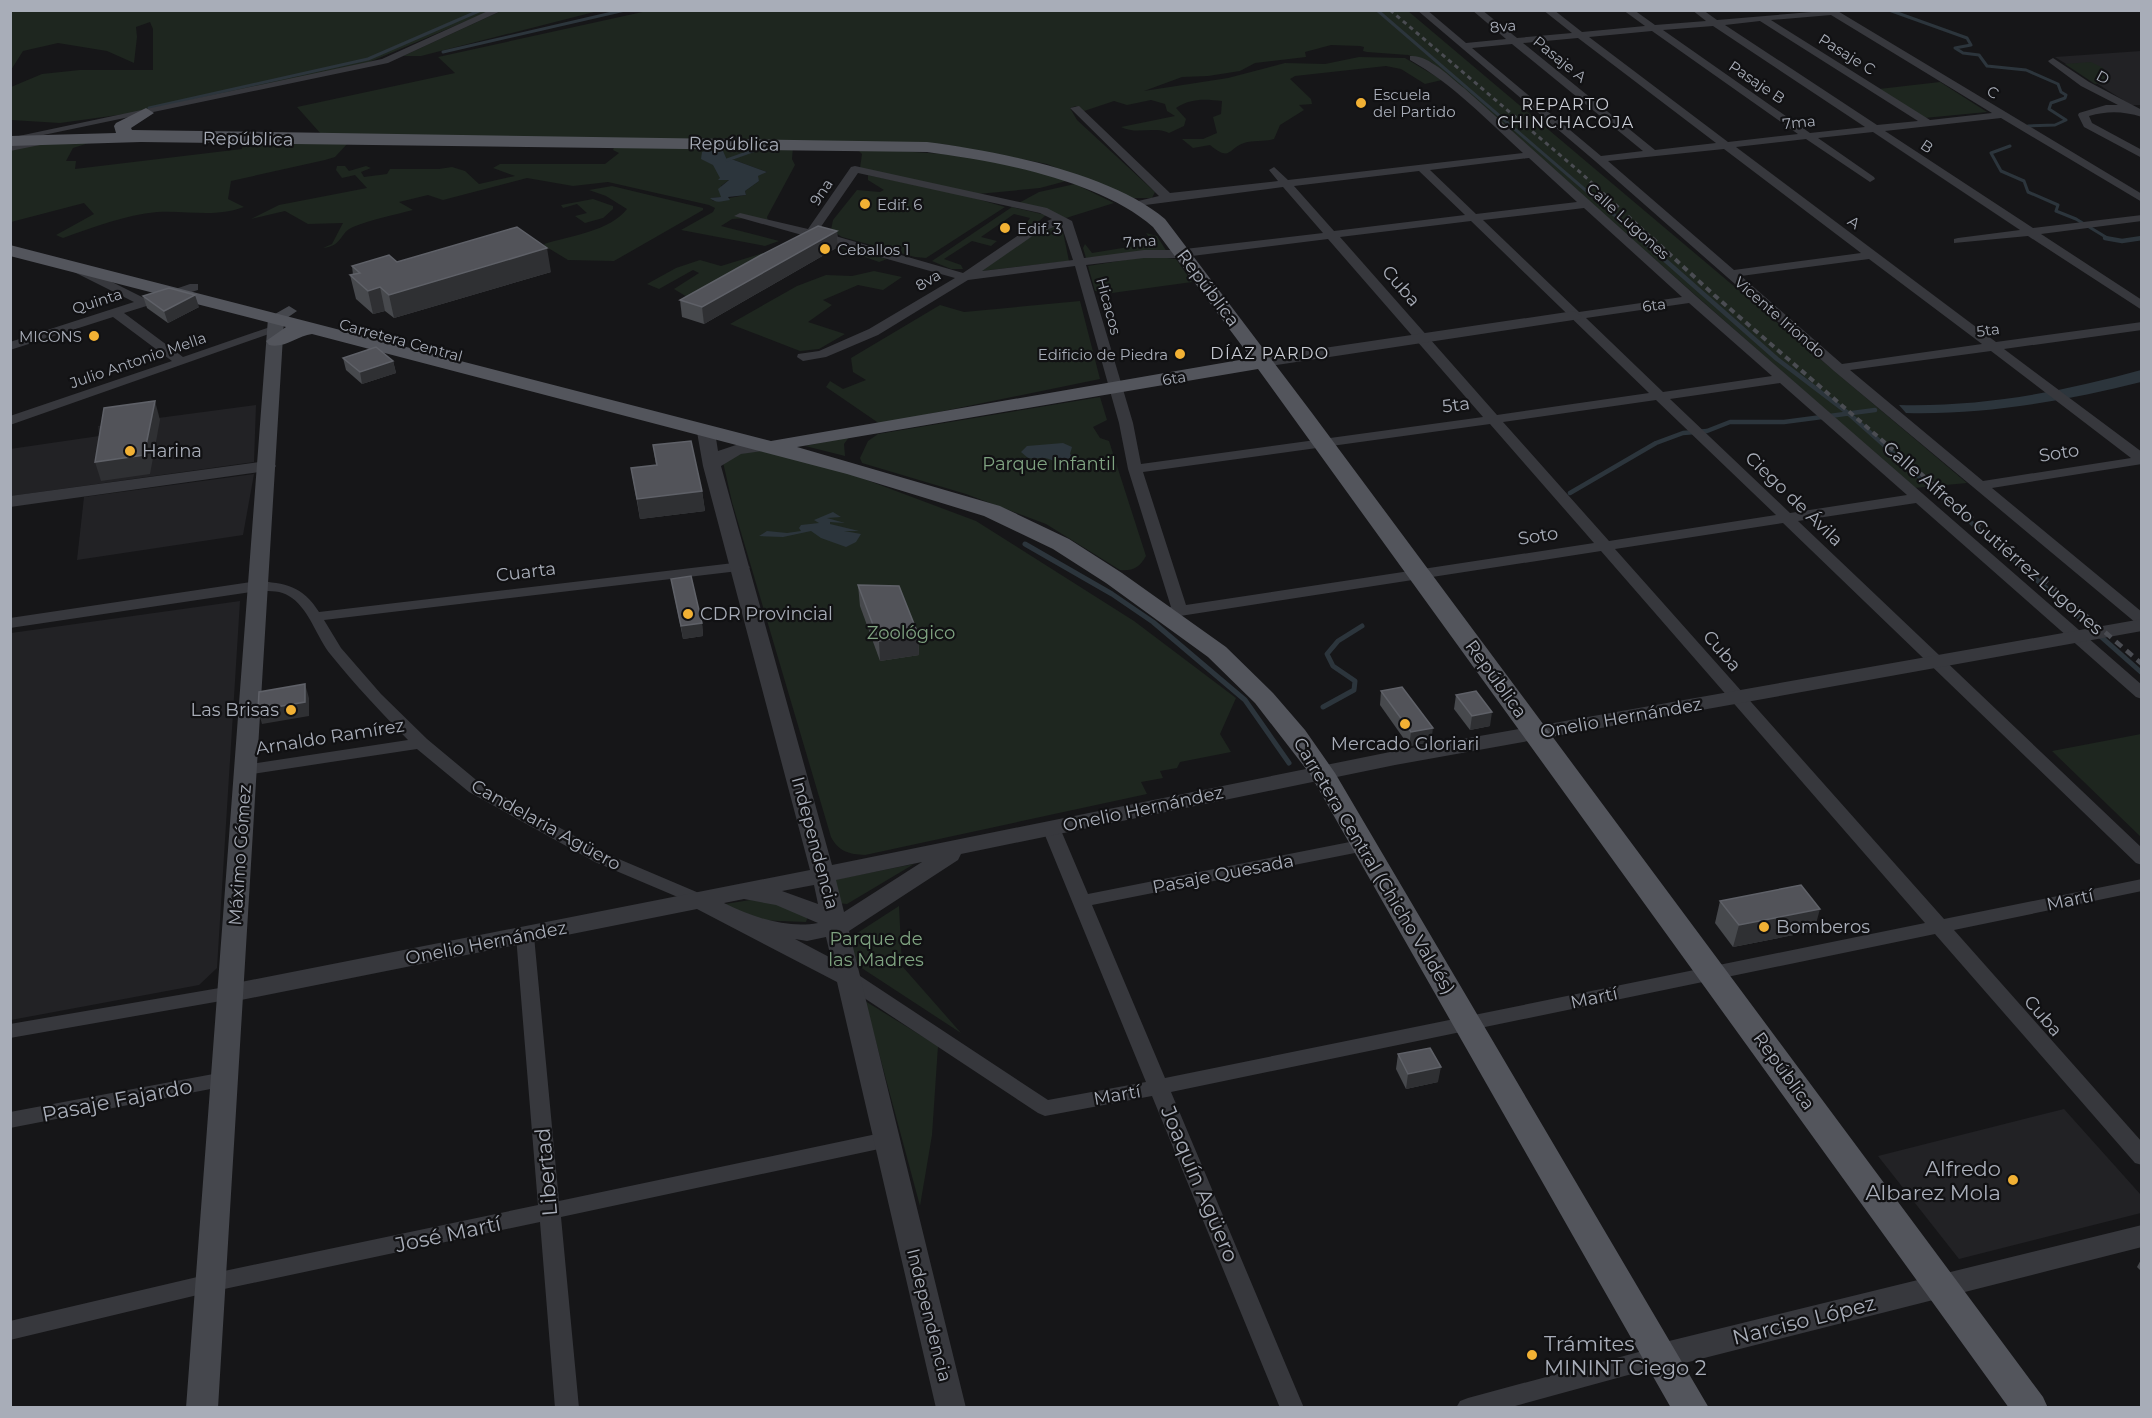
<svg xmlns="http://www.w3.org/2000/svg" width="2152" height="1418" viewBox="0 0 2152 1418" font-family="Montserrat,sans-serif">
	<rect width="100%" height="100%" fill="#161618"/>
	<g fill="#222225">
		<path d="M2141,51V105H2131L2055,57Z"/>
		<path d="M256,405L254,462L11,496L10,449L99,436L98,426Z"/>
		<path d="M254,474L243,535L77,560L84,497Z"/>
		<path d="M240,601L217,968L199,985L11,1020V633Z"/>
		<path d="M2064,1109L2141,1195V1213L1959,1259L1878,1156Z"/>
	</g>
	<g fill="#1e261f" fill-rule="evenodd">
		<path d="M11,11H490L367,63L147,111L60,123L11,120V87L42,74L80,70H153V29L150,22L136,27L137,37L134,63L107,51L58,43L23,51L11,70Z"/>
		<path d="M501,11H598L421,56H403Z"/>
		<path d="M647,11H1408L1967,483L1914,488L1431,62L1408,55L1367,52L1363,51L1364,47L1360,46L1331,45L1305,52L1306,57L1255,63L1240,71L1208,76L1182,77L1144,91L1228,78L1285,63L1325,64L1359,57L1405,58L1442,80L1425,84L1401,69L1386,66L1295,76L1290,79L1311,99L1312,104L1299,105L1304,110L1280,125L1274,139C1265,142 1254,140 1244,143C1227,149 1231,162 1210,145L1193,148L1182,139H1203L1217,133L1213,117L1221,114L1222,101C1205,99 1191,98 1176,108L1186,119L1184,126L1169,133C1154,126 1136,135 1121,127L1175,116L1167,111L1165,104L1151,100L1127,105L1114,101L1081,112L1076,106L1070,108L1077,120L1155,192L1152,198H1129L1047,164L943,144L321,134L297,107L455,73L438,57Z"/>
		<path d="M2091,62L2103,68L2110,82L2095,84L2065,64Z"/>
		<path d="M1940,82L1987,112L1924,118L1879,89Z"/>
		<path d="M95,141L73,148L66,161H76L75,169L242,149L243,144L348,143L335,157L325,160L231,181L228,199L244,207C214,218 188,210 157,212C125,215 94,227 63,238L56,235L94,214L84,203L11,222V149L33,145Z"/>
		<path d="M615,145L793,147L792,159L795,165L767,217L768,221L736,214L747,218L732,219L721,226L779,241L765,246L681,230L713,212L715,208L709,205L608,182L573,186L527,178L443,200L428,195L399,202L413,210C394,215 372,219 353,227C339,233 343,246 323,248L332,244L343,223L308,224L285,211L251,219L279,205L367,188L355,175L342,178L336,170L337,166H345L349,171L366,166L371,168L361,172L364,177L387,174L390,169H439L452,167L465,171L479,184L515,176L493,168L500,164H605L619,153L613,150ZM711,149L722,151L727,160H734L767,172L757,176L759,181L745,191L746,195L713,201L711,198L721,197V186L730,179L702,152Z"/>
		<path d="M856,148L971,156L1070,180L1040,188L978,194L860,168L862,154Z"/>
		<path d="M868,175L967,196L1005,207L926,258L915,257L842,237L831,230L833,220L857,190L880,192L884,190L868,180Z"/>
		<path d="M1075,184L1114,203L1066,218L1017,204L1039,192Z"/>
		<path d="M612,186L703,208V210L614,261L568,260L545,246L544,244C570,236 610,231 627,209L606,196L589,190Z"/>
		<path d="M593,199L613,206V209L603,218L585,223L575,216L587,213L577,204L563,208L561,205Z"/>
		<path d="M1012,207L1046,215L1037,223L1023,228L1030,218L1014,214L981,237L997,241L991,246L972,241L944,259L961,265L963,269H951L932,261Z"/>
		<path d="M1057,225L1062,227L1069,261L982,271L981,269L1045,227Z"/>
		<path d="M1146,233L1157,236L1167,252L1086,258L1083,248L1085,244L1092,253L1153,243Z"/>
		<path d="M812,238L887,259L879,262L821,241L687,297L674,289L699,273L693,270L659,289L647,284L676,268L700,260L721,266Z"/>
		<path d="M1150,256L1176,259L1192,282L1112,293L1095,291L1088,266Z"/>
		<path d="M874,271L902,277L883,290L858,285L823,300L832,305L808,322L845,334L819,349L800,351L730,324L797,286L826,275L852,276Z"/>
		<path d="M1080,301L1100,379L880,424L826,387L830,381L843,389L866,380L853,372L851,358L940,305L964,312Z"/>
		<path d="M1100,397L1107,420L1093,427L1100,438L1109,441L1146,556C1139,568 1133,571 1120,570L1046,524L966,494L862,463L860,458L868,441L878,434Z"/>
		<path d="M849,437L844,444L845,456L805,446Z"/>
		<path d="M762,448L832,467L976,521L1134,621L1236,698L1220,734L1231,752L1180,762L1177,768L1160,771L1163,778L1141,782L1147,794L865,855C849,854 839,852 831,837L732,502L723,462L726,458Z"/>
		<path d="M2141,734H2142L2141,837L2052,751Z"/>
		<path d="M914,864L847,904L836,903L833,880Z"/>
		<path d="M750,900L775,902L808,916L806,922L753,920L719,905Z"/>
		<path d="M899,906L902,966L961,1033L854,963L848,939Z"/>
		<path d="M865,1001L938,1046L932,1135L920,1206Z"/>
	</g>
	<g fill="#2c353c">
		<path d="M711,149L723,151L727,160H734L767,172L758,176L759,181L745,191L746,195L728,197L730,200C722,201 716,204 710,198L721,197L718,189L729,180H718L720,178L713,165L701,159L702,152Z"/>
		<path d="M2141,370V382C2065,401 1986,415 1906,413L1899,405C1982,407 2062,392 2141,370Z"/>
		<path d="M1063,443L1072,447L1070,454L1077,461C1063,473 1057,459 1044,458C1039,458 1034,459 1028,458L1021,452L1027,446Z"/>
		<path d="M833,512L841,517L827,518L845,523L830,522V524L859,531H844L861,534L856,542L846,547L821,538L811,531L783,537L759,536L767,531L787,533L801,531L799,528L801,525L819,523L814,520Z"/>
	</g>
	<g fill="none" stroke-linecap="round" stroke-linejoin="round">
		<g stroke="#2c353c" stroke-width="3">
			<path d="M1377,10L1642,239"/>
			<path d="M1889,10L1967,38L1971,45L1955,48L1963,53L1979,55L1987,66L2026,70L2058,84L2061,92L2066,95L2065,98L2051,103L2049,109L2066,120L2055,125L2028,126"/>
			<path d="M443,52L625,10"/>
			<path d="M149,108L368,59L481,10"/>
			<path d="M2010,146L1991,153L2001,171L2024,181L2028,192L2058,205L2056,211L2076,219L2109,239"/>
			<path d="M727,160L758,149"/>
			<path d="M2135,239L2142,238"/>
		</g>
		<g stroke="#2c353c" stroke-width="4.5">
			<path d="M1640,238L1777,359L1848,413L1994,543"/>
			<path d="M2105,238L2122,241L2142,238"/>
			<path d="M1570,493L1656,443L1683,433L1707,431L1730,422H1784L1875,410"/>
		</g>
		<g stroke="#2c353c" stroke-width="5">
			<path d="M1993,541L2142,673"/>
			<path d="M1025,544L1112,594L1153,622L1245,700L1289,763"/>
			<path d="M1323,707L1354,690L1355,681L1333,666L1327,654L1338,641L1362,626"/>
		</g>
		<g fill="#37383d" fill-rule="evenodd">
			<path d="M490,10H503L388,63L10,142V138L14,137L382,59Z"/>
			<path d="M1417,10H1427L1466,43L1506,39L1472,10H1482L1517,38L1572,33L1543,10H1554L1582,32L1645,26L1623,10H1634L1655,25L1706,21L1692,10H1703L1717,20L1836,10L2142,194V202L2001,118L1885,131L2033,228L2142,215V221L2041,234L2142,300V310L2028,236L1954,243V239L1958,238L2020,230L1873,132L1818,138L1874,177L1875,179L1870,182L1806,139L1736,147L1996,342L2142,322V330L2004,349L2142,452V464L1992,488L2142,612V625L2136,623L1834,371L1595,161ZM1831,15L1992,113L1930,120L1771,20ZM1760,21L1918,121L1877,125L1725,25ZM1713,26L1865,127L1810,133L1663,30ZM1652,31L1798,134L1728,142L1589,37ZM1578,38L1716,143L1655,150L1523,43ZM1512,44L1643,151L1601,156L1472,48ZM1724,149L1861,253L1734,270L1608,161ZM1869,259L1982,344L1842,364L1741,276ZM1991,351L2131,458L1983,481L1850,370Z"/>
			<path d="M1410,56C1428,54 1450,77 1464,88L1696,296L2142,685V699L2136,697L1916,503L1798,521L2142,848V865L2136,863L1783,523L1615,549L1944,919L2142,879V891L1954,930L2142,1142V1165L2135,1163L1935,934L1171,1092L1304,1408H1280L1152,1096L1045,1116L1038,1113L840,982L837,977L840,972H854L1048,1100L1146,1082L1042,828L1051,822L1060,828L1088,894L1365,839L1374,845L1365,851L1092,905L1165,1078L1925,923L1601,551L1180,616H1159L1156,613L1159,610L1171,607L1128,469L1119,423L1075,266L968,280L878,335L826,357L803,361L797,357L798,354L819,351L869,329L955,278L734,216L740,213L808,229L851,167L855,166L1047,208L1072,221L1084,258L1144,250H1176L1323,233L1283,187L1130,207V203L1159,196L1070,108L1079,106L1170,193L1278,181L1269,170L1274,167L1288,180L1523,153C1487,120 1453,84 1410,60ZM1529,158L1577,202L1476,214L1430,170ZM1419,171L1465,215L1334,231L1294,186ZM858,173L1040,213L1052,219L1026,230L963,273L818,231ZM1584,208L1682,297L1579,312L1483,220ZM1471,221L1649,393L1497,415L1340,237ZM1061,224L1073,260L982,271L1034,235ZM1328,239L1483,417L1141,464L1133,423L1086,265L1144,258H1176ZM1689,303L1772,376L1663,392L1586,318ZM1780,383L1907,495L1790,513L1670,399ZM1656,400L1776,515L1609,541L1503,422ZM1490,424L1594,543L1186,605L1143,472Z"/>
			<path d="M2053,58L2089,82L2142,110V117C2122,111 2108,111 2089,116L2092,123L2142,150V158L2084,127L2078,115L2079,113L2106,105H2118L2081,86L2050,63L2048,61Z"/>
			<path d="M76,264L146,299L190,284H198V290L124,313L183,357L273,326H281L283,329L10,425V416L172,361L113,317L10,350V342L134,302L72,271V265Z"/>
			<path d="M742,562L750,567L747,570L324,620L341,648L381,694L427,739L481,784L607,854L706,896L708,900L706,904L699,906L595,862L469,792L417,749L245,775L239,774L236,770L245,765L408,740C381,712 355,685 331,655C317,638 310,611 292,598C282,590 270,591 257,591L10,628V618L257,581C285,583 303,586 319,612Z"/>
			<path d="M525,930L532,931L534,936L559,1201L886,1132L893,1134L896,1140L893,1146L561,1217L579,1408H555L540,1222L210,1292L10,1340V1321L210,1274L538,1205L516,936L518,931Z"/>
			<path d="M231,986L238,988L241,993L238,998L10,1038V1024Z"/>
			<path d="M224,1072L231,1075L234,1080L231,1085L10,1128V1112Z"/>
			<path d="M1661,1346L1669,1349L1673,1356L1669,1363L1661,1366L1508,1408H1456L1460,1401L1468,1398Z"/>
		</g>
		<g fill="#37383d" fill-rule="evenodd">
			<path d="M45,136L50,137V143L10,151V143Z"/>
			<path d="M1574,311L1582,316L1580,319L1263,367L1255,362L1263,357Z"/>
			<path d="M706,427L715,432L718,451L742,443L769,442L772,446L769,450L741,454L721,466L832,865L1395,751L2142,619V631L1395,765L961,854L958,860L849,931L966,1408H936L837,982L697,909L231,1002L222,999L219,993L222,987L231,984L810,870L703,466L697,432ZM922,862L844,912L836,880ZM814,885L818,904L782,891ZM744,899L776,905L818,923C787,929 752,917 724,903ZM826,937L831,958L795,939L807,941Z"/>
			<path d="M267,461L273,462L276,466L273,470L10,507V496Z"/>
			<path d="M2142,1225V1247L1661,1369L1651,1365L1646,1356L1651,1347L1661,1343Z"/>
		</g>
		<path fill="#45474d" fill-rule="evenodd" d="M289,306L297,311L284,320L218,1408H186L268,318Z"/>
		<path fill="#53555c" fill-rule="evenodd" d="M146,108L154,113L131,128L132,130L927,142C997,151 1111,173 1165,219L1312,413L2043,1397L2048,1408H2009L1258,369L797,447L1000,506L1069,539L1122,573L1226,647L1273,693L1305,730L1335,773L1709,1408H1671L1310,774L1255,703L1208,657L1106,583L1053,549L984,516L847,474L312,334C297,336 284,349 269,345L266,341L286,327L10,256V245L771,441L1251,358L1153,227C1099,180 996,161 927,152L141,142L10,146V136L116,133L114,126L116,123Z"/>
		<path stroke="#4a4c52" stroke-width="3" stroke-dasharray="4.5 4" stroke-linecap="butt" d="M1390,10L1581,173L1653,239"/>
		<path stroke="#4a4c52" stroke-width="4" stroke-dasharray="6 4.5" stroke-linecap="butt" d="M1652,238L1714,295L2001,543"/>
		<path stroke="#4a4c52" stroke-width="4.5" stroke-dasharray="8 6" stroke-linecap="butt" d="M1999,541L2142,664"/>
	</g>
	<g fill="#47494d">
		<path d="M837,231L838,247L704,324L682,317L680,300Z"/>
		<path d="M397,262L551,272L394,318L385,311L373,314L356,299L350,275H353L352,266Z"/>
		<path d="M143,296L199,307L168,323L147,308Z"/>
		<path d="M343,358L393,361L396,373L362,384L346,370Z"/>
		<path d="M653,445L702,491L705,511L640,519L631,468L656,465Z"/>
		<path d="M671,579L702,623L703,636L683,639Z"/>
		<path d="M858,585L918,634L919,655L880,661L860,606Z"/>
		<path d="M1381,691L1431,742L1409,746L1380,705Z"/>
		<path d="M1456,695L1490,726L1470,730L1454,709Z"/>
		<path d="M1720,901L1814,931L1733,947L1715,923Z"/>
		<path d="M1398,1054L1438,1082L1406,1089L1396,1069Z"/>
		<path d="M2142,1258V1272L2137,1267Z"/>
	</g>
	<g fill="#2f3033">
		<path d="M837,231L838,247L704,324L702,307Z"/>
		<path d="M547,248L551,272L394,318L389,295Z"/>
		<path d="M380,287L385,311L373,314L368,291Z"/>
		<path d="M195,295L199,307L168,323L164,311Z"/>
		<path d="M393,361L396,373L362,384L360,372Z"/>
		<path d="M155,401L160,420L150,474L101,481L95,462Z"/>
		<path d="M702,491L705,511L640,519L637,499Z"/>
		<path d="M702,623L703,636L683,639L681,626Z"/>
		<path d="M918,634L919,655L880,661L879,641Z"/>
		<path d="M305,684L309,698V716L262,724L258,710Z"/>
		<path d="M1492,712L1490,726L1470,730L1472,716Z"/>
		<path d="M1433,728L1431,742L1409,746L1411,732Z"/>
		<path d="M1820,909L1814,931L1733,947L1739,925Z"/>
		<path d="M1441,1067L1438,1082L1406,1089L1408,1074Z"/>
	</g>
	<g fill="#525359" stroke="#5f6168" stroke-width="1.5">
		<path d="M818,226L837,231L702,307L680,300L761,255Z"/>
		<path d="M517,227L547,248L389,295L380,287L368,291L350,275L360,273L352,266L389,255L397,262Z"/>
		<path d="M169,288L195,295L164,311L143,296Z"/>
		<path d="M376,347L393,361L360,372L343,358Z"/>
		<path d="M155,401L144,455L95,462L104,408Z"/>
		<path d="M691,441L702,491L637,499L631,468L657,465L653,445Z"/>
		<path d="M691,576L702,623L681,626L671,579Z"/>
		<path d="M858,585L899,586L918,634L879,641Z"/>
		<path d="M305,684V702L258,710L259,692Z"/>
		<path d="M1402,687L1433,728L1411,732L1381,691Z"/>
		<path d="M1476,691L1492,712L1472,716L1456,695Z"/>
		<path d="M1801,885L1820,909L1739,925L1720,901Z"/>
		<path d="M1430,1048L1441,1067L1408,1074L1398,1054Z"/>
	</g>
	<g fill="#f2b134" stroke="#111113" stroke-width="2">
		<circle cx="1361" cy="103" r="6"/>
		<circle cx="865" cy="204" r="6"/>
		<circle cx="1005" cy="228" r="6"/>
		<circle cx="825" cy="249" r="6"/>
		<circle cx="94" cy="336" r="6"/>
		<circle cx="1180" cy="354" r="6"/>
		<circle cx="130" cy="451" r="6"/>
		<circle cx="688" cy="614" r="6"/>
		<circle cx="291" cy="710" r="6"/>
		<circle cx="1405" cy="724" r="6"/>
		<circle cx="1764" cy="927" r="6"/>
		<circle cx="2013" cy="1180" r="6"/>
		<circle cx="1532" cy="1355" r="6"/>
	</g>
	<g text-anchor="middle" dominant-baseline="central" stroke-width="4.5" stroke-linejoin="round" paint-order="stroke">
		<g font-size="15" fill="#a8adb8" stroke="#111113">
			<text transform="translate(1503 26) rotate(-5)">8va</text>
			<text transform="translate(1847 54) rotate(32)">Pasaje C</text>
			<text transform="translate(1560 59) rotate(39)">Pasaje A</text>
			<text transform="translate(2103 77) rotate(28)">D</text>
			<text transform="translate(1757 82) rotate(34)">Pasaje B</text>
			<text transform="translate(1993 92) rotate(31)">C</text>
			<text transform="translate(1799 122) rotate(-6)">7ma</text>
			<text transform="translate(1927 146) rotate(34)">B</text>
			<text transform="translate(821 192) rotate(-56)">9na</text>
			<text transform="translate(1628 221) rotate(42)">Calle Lugones</text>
			<text transform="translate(1854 222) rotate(37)">A</text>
			<text transform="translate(1140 241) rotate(-4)">7ma</text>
			<text transform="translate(928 280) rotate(-31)">8va</text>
			<text transform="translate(97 301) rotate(-18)">Quinta</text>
			<text transform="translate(1654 305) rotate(-8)">6ta</text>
			<text transform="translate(1109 306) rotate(75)">Hicacos</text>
			<text transform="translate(1780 317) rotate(41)">Vicente Iriondo</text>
			<text transform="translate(1988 330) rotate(-8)">5ta</text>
			<text transform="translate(401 340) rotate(15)">Carretera Central</text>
			<text transform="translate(138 360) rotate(-19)">Julio Antonio Mella</text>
			<text transform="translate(1174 378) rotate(-10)">6ta</text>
		</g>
		<g font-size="15" fill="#a8adb8" stroke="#111113" text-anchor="start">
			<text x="1373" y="94">Escuela<tspan x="1373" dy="17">del Partido</tspan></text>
			<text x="877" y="204">Edif. 6</text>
			<text x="1017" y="228">Edif. 3</text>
			<text x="837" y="249">Ceballos 1</text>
			<text x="82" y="336" text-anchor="end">MICONS</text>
			<text x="1168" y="354" text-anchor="end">Edificio de Piedra</text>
		</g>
		<g font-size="16" letter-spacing="1.5" fill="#c9ccd4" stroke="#111113">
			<text x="1566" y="104">REPARTO<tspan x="1566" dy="18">CHINCHACOJA</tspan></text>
			<text x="1270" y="353">DÍAZ PARDO</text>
		</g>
		<g font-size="18" fill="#a8adb8" stroke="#111113">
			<text transform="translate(248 139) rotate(1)">República</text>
			<text transform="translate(734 144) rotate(1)">República</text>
			<text transform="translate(1401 286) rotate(49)">Cuba</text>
			<text transform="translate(1208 288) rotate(53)">República</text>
			<text transform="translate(1456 405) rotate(-8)">5ta</text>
			<text transform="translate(2059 453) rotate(-9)">Soto</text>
			<text transform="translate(1794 499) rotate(44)">Ciego de Ávila</text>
			<text transform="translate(1538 536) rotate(-9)">Soto</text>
			<text transform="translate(1993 538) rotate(41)">Calle Alfredo Gutiérrez Lugones</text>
			<text transform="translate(526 572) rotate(-7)">Cuarta</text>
			<text transform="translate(1722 651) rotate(49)">Cuba</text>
			<text transform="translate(1496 679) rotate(54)">República</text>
			<text transform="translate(1621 718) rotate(-10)">Onelio Hernández</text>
			<text transform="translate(330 737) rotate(-9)">Arnaldo Ramírez</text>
			<text transform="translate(1143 809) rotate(-12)">Onelio Hernández</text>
			<text transform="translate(546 825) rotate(29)">Candelaria Agüero</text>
			<text transform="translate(815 843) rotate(75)">Independencia</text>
			<text transform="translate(240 855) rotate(-86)">Máximo Gómez</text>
			<text transform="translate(1374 866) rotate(59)">Carretera Central (Chicho Valdés)</text>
			<text transform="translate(1223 874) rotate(-11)">Pasaje Quesada</text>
			<text transform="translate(2070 900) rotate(-12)">Martí</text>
			<text transform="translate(486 943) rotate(-11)">Onelio Hernández</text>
			<text transform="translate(1594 998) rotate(-12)">Martí</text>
			<text transform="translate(2043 1016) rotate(49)">Cuba</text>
			<text transform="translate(1784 1071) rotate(54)">República</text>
			<text transform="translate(1117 1095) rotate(-10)">Martí</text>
			<text transform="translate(929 1315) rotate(76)">Independencia</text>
		</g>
		<g font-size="18" fill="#a8adb8" stroke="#111113" text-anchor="start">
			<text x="142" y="451">Harina</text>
			<text x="700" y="614">CDR Provincial</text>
			<text x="279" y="710" text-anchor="end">Las Brisas</text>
			<text x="1405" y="744" text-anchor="middle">Mercado Gloriari</text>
			<text x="1776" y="927">Bomberos</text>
		</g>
		<g font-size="18" fill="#7fa381" stroke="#111113">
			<text x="1049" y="464">Parque Infantil</text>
			<text x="911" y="633">Zoológico</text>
			<text x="876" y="939">Parque de<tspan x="876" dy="21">las Madres</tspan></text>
		</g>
		<g font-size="21" fill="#a8adb8" stroke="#111113">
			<text transform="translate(117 1100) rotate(-11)">Pasaje Fajardo</text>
			<text transform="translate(546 1172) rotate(-95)">Libertad</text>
			<text transform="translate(1200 1184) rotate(67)">Joaquín Agüero</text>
			<text transform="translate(448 1234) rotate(-12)">José Martí</text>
			<text transform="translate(1804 1320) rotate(-14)">Narciso López</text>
		</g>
		<g font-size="21" fill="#a8adb8" stroke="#111113" text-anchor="end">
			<text x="2001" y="1168">Alfredo<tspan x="2001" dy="24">Albarez Mola</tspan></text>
			<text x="1544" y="1343" text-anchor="start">Trámites<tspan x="1544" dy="24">MININT Ciego 2</tspan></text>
		</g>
	</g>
	<rect width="2152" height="1418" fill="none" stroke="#a8adb8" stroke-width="24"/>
</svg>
